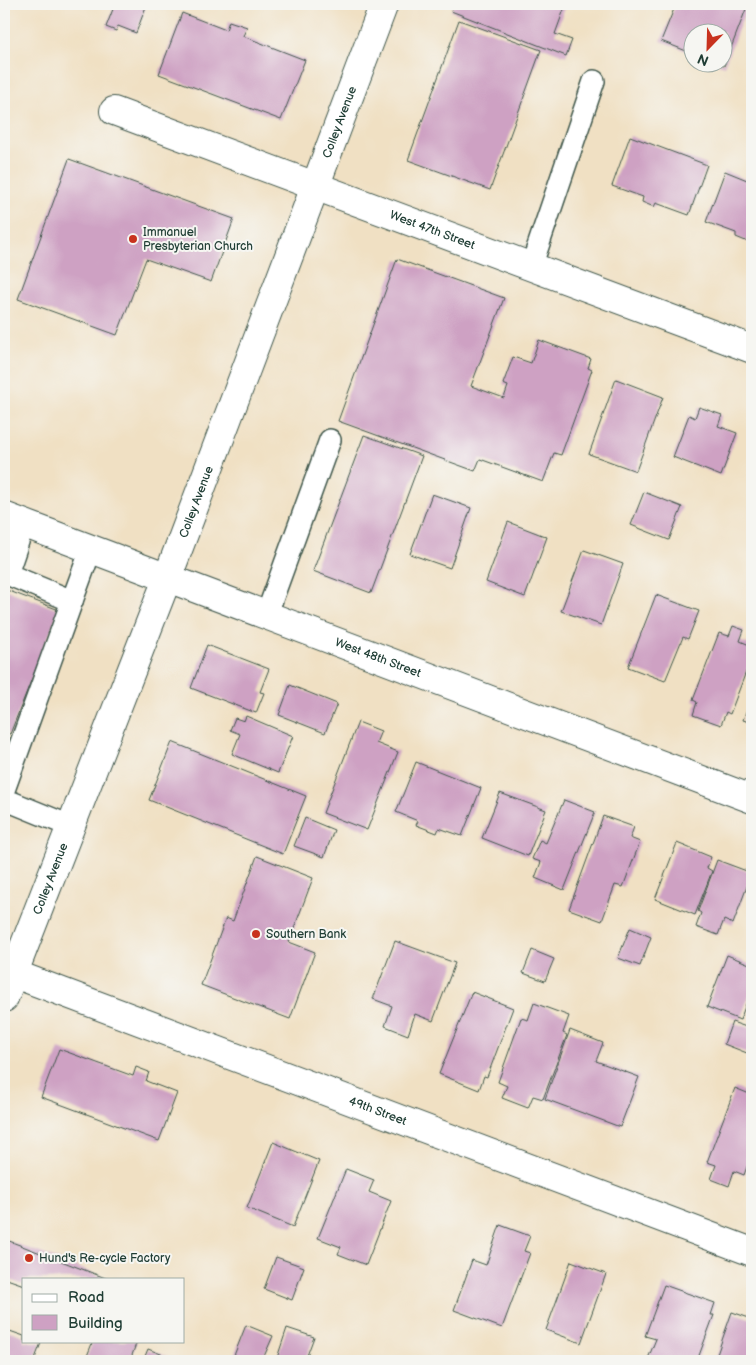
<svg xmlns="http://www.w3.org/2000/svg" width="756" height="1365" viewBox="0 0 756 1365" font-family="'Balsamiq Sans',sans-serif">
	<rect width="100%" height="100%" fill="#f6f6f2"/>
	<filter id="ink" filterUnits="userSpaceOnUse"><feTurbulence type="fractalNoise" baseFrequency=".02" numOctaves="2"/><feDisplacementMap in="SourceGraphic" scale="10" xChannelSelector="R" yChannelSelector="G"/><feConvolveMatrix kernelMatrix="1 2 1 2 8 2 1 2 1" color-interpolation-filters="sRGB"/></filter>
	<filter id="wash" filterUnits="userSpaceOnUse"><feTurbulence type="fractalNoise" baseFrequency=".0096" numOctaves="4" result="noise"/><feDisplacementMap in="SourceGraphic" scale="20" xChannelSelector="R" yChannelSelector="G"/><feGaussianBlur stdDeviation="1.12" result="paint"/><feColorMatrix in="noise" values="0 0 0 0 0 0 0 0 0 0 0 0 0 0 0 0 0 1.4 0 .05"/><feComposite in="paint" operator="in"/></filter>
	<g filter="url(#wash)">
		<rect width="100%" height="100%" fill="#f0e0c3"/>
		<g id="blocks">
			<g fill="#cea1c3">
				<path d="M115,4H147L136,33L118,26L116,31L106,27Z"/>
				<path d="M454,4H566L555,34L572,40L566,56L451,11Z"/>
				<path d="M676,4H733L746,9L724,66L716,63L724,62V32H694V54L661,41Z"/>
				<path d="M182,13L226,30L229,21L247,27L243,36L305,60L281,120L159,74Z"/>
				<path d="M459,20L541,50L490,190L408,160Z"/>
				<path d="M630,136L707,165L689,215L656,203L654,207L642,202L643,197L612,186Z"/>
				<path d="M69,159L234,219L211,282L146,259L117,335L18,299Z"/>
				<path d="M725,171L752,182V239L750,238L748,242L736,237V233L706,222Z"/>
				<path d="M397,259L504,298L471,386L504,398L508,386L503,384L513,357L531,363L539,340L591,359L588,368L592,370L561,455L554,453L543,482L480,459L475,471L338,421Z"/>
				<path d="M616,379L663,397L636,471L589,454Z"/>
				<path d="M699,407L722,415L718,426L737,433L721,476L673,457L689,415L695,418Z"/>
				<path d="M364,435L422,456L371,593L313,571Z"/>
				<path d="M644,492L682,507L669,540L631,525Z"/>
				<path d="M432,494L471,508L450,568L410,554Z"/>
				<path d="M508,522L547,537L525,597L486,582Z"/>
				<path d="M584,550L623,564L601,625L561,611Z"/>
				<path d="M4,589L59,610L10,734L4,732Z"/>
				<path d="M656,595L699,611L688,639L683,637L665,681L628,667Z"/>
				<path d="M733,626L744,630L740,641L752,646V656L730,714L726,712L721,725L693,715L697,702L693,700L719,633L729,636Z"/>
				<path d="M207,645L269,669L260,692L264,693L256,713L191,688Z"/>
				<path d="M290,685L337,704L325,733L279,715Z"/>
				<path d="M752,695V723L743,720Z"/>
				<path d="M246,716L293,736L278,773L232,754L240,734L230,730L235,718L244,721Z"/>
				<path d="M358,722L381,731L376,743L398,752L367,830L323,813Z"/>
				<path d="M172,742L306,796L283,854L149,800Z"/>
				<path d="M416,762L481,788L462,836L439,828L437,833L416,825L418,821L396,812Z"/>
				<path d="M500,793L546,810L528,856L482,838Z"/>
				<path d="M564,800L595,812L564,890L535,878L541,862L532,859L540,840L546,843Z"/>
				<path d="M603,816L634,827L630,838L640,842L623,887L615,885L602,921L569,909Z"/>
				<path d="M305,818L334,830L324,857L294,846Z"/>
				<path d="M677,843L711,857L707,868L712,871L695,915L655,899Z"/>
				<path d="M257,856L313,878L289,942L315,952L290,1019L201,985L226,918L233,921Z"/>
				<path d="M717,860L752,873L733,924L724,920L718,935L696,927L701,913L698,911Z"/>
				<path d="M630,928L651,937L640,966L618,958Z"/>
				<path d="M395,941L455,963L433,1021L415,1014L408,1035L385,1026L392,1006L373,999Z"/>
				<path d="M532,950L554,959L545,981L523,973Z"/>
				<path d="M727,955L752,965V988L740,1020L707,1007Z"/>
				<path d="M472,992L513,1008L487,1077L484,1076L479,1090L439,1074Z"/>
				<path d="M534,1003L569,1016L563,1033L567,1035L543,1099L533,1096L528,1108L502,1098L507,1086L498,1082L521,1018L528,1020Z"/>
				<path d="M732,1022L752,1029V1055L724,1044Z"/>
				<path d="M570,1030L603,1043L596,1061L639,1077L620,1127L545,1099Z"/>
				<path d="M59,1049L133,1076L136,1067L149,1072L146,1081L177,1093L159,1141L41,1097Z"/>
				<path d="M735,1088L752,1095V1153L744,1175L734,1171L729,1186L711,1179L716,1165L707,1162Z"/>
				<path d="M273,1142L319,1161L293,1227L247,1208Z"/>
				<path d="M346,1169L374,1180L369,1192L391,1201L366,1265L338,1254L341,1247L318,1238Z"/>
				<path d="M500,1225L530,1236L524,1251L530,1253L502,1328L454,1310L472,1260L486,1265Z"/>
				<path d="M4,1239L108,1279H24V1285L4,1278Z"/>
				<path d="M276,1257L304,1267L292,1300L264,1289Z"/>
				<path d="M571,1261L606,1274L581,1343L546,1330Z"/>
				<path d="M664,1285L715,1303L711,1315H714L697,1361H647L656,1339L645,1336Z"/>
				<path d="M732,1312L752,1319V1361L715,1360Z"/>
				<path d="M246,1325L273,1336L262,1361H242L233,1358Z"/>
				<path d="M287,1328L314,1337L305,1361H276Z"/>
				<path d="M4,1329L24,1336V1341L41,1343L34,1361H4Z"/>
				<path d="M93,1341H137L130,1361H85Z"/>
				<path d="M148,1349L179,1361H143Z"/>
				<path d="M212,1357L222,1361H210Z"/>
			</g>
		</g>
	</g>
	<g filter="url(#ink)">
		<use href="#blocks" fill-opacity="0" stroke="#3e5549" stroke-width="1"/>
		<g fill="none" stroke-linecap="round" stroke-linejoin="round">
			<g stroke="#3e5549" stroke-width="24">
				<g id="lane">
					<path d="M531,267L594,81"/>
					<path d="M24,524L7,574L72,601L91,549"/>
					<path d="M266,616L330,440"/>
					<path d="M4,790L72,601"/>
					<path d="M4,799L70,826"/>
				</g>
			</g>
			<g stroke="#3e5549" stroke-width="30">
				<g id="street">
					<path id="s1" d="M114,111L752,349"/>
					<path id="s2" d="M4,516L752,799"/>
				</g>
			</g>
			<g stroke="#3e5549" stroke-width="30">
				<g id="secondary">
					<path id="s3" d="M12,973L752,1252"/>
					<path id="s4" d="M4,998L167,579L384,4"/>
				</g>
			</g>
			<use href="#lane" stroke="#fff" stroke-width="21"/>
			<use href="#street" stroke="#fff" stroke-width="28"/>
			<use href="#secondary" stroke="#fff" stroke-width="28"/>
		</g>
	</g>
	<g fill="#c8321e" stroke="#f6f6f2" stroke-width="2">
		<circle cx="133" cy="239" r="5"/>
		<circle cx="256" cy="934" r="5"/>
		<circle cx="29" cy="1258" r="5"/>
	</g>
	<g text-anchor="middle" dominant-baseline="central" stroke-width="4" stroke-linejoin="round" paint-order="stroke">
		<g font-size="12" fill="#1f3d34" stroke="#f6f6f2">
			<text stroke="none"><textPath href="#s4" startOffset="938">Colley Avenue</textPath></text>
			<text stroke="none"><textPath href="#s1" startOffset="340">West 47th Street</textPath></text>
			<text stroke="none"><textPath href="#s4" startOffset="532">Colley Avenue</textPath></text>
			<text stroke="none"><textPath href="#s2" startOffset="400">West 48th Street</textPath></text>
			<text stroke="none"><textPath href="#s4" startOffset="128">Colley Avenue</textPath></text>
			<text stroke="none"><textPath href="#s3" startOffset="391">49th Street</textPath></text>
		</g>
		<g font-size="12" fill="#1f3d34" stroke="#f6f6f2" text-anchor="start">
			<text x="143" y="232">Immanuel<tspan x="143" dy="14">Presbyterian Church</tspan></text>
			<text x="266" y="934">Southern Bank</text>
			<text x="39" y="1258">Hund's Re-cycle Factory</text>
		</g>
	</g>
	<rect width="756" height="1365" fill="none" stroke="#f6f6f2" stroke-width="20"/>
	<rect x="22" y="1278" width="162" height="65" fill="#f6f6f2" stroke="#a0aca6"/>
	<rect x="32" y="1294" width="25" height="8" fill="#ffffff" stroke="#a0aca6"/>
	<text x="68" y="1302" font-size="15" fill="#1f3d34">Road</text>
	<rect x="32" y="1315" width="25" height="15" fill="#cea1c3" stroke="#a0aca6"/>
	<text x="68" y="1328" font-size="15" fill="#1f3d34">Building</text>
	<g transform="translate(708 48) rotate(203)"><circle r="24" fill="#f6f6f2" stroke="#a0aca6"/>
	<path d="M0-4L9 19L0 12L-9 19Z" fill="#c8321e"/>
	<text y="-8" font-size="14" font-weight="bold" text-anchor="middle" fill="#1f3d34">N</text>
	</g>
</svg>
